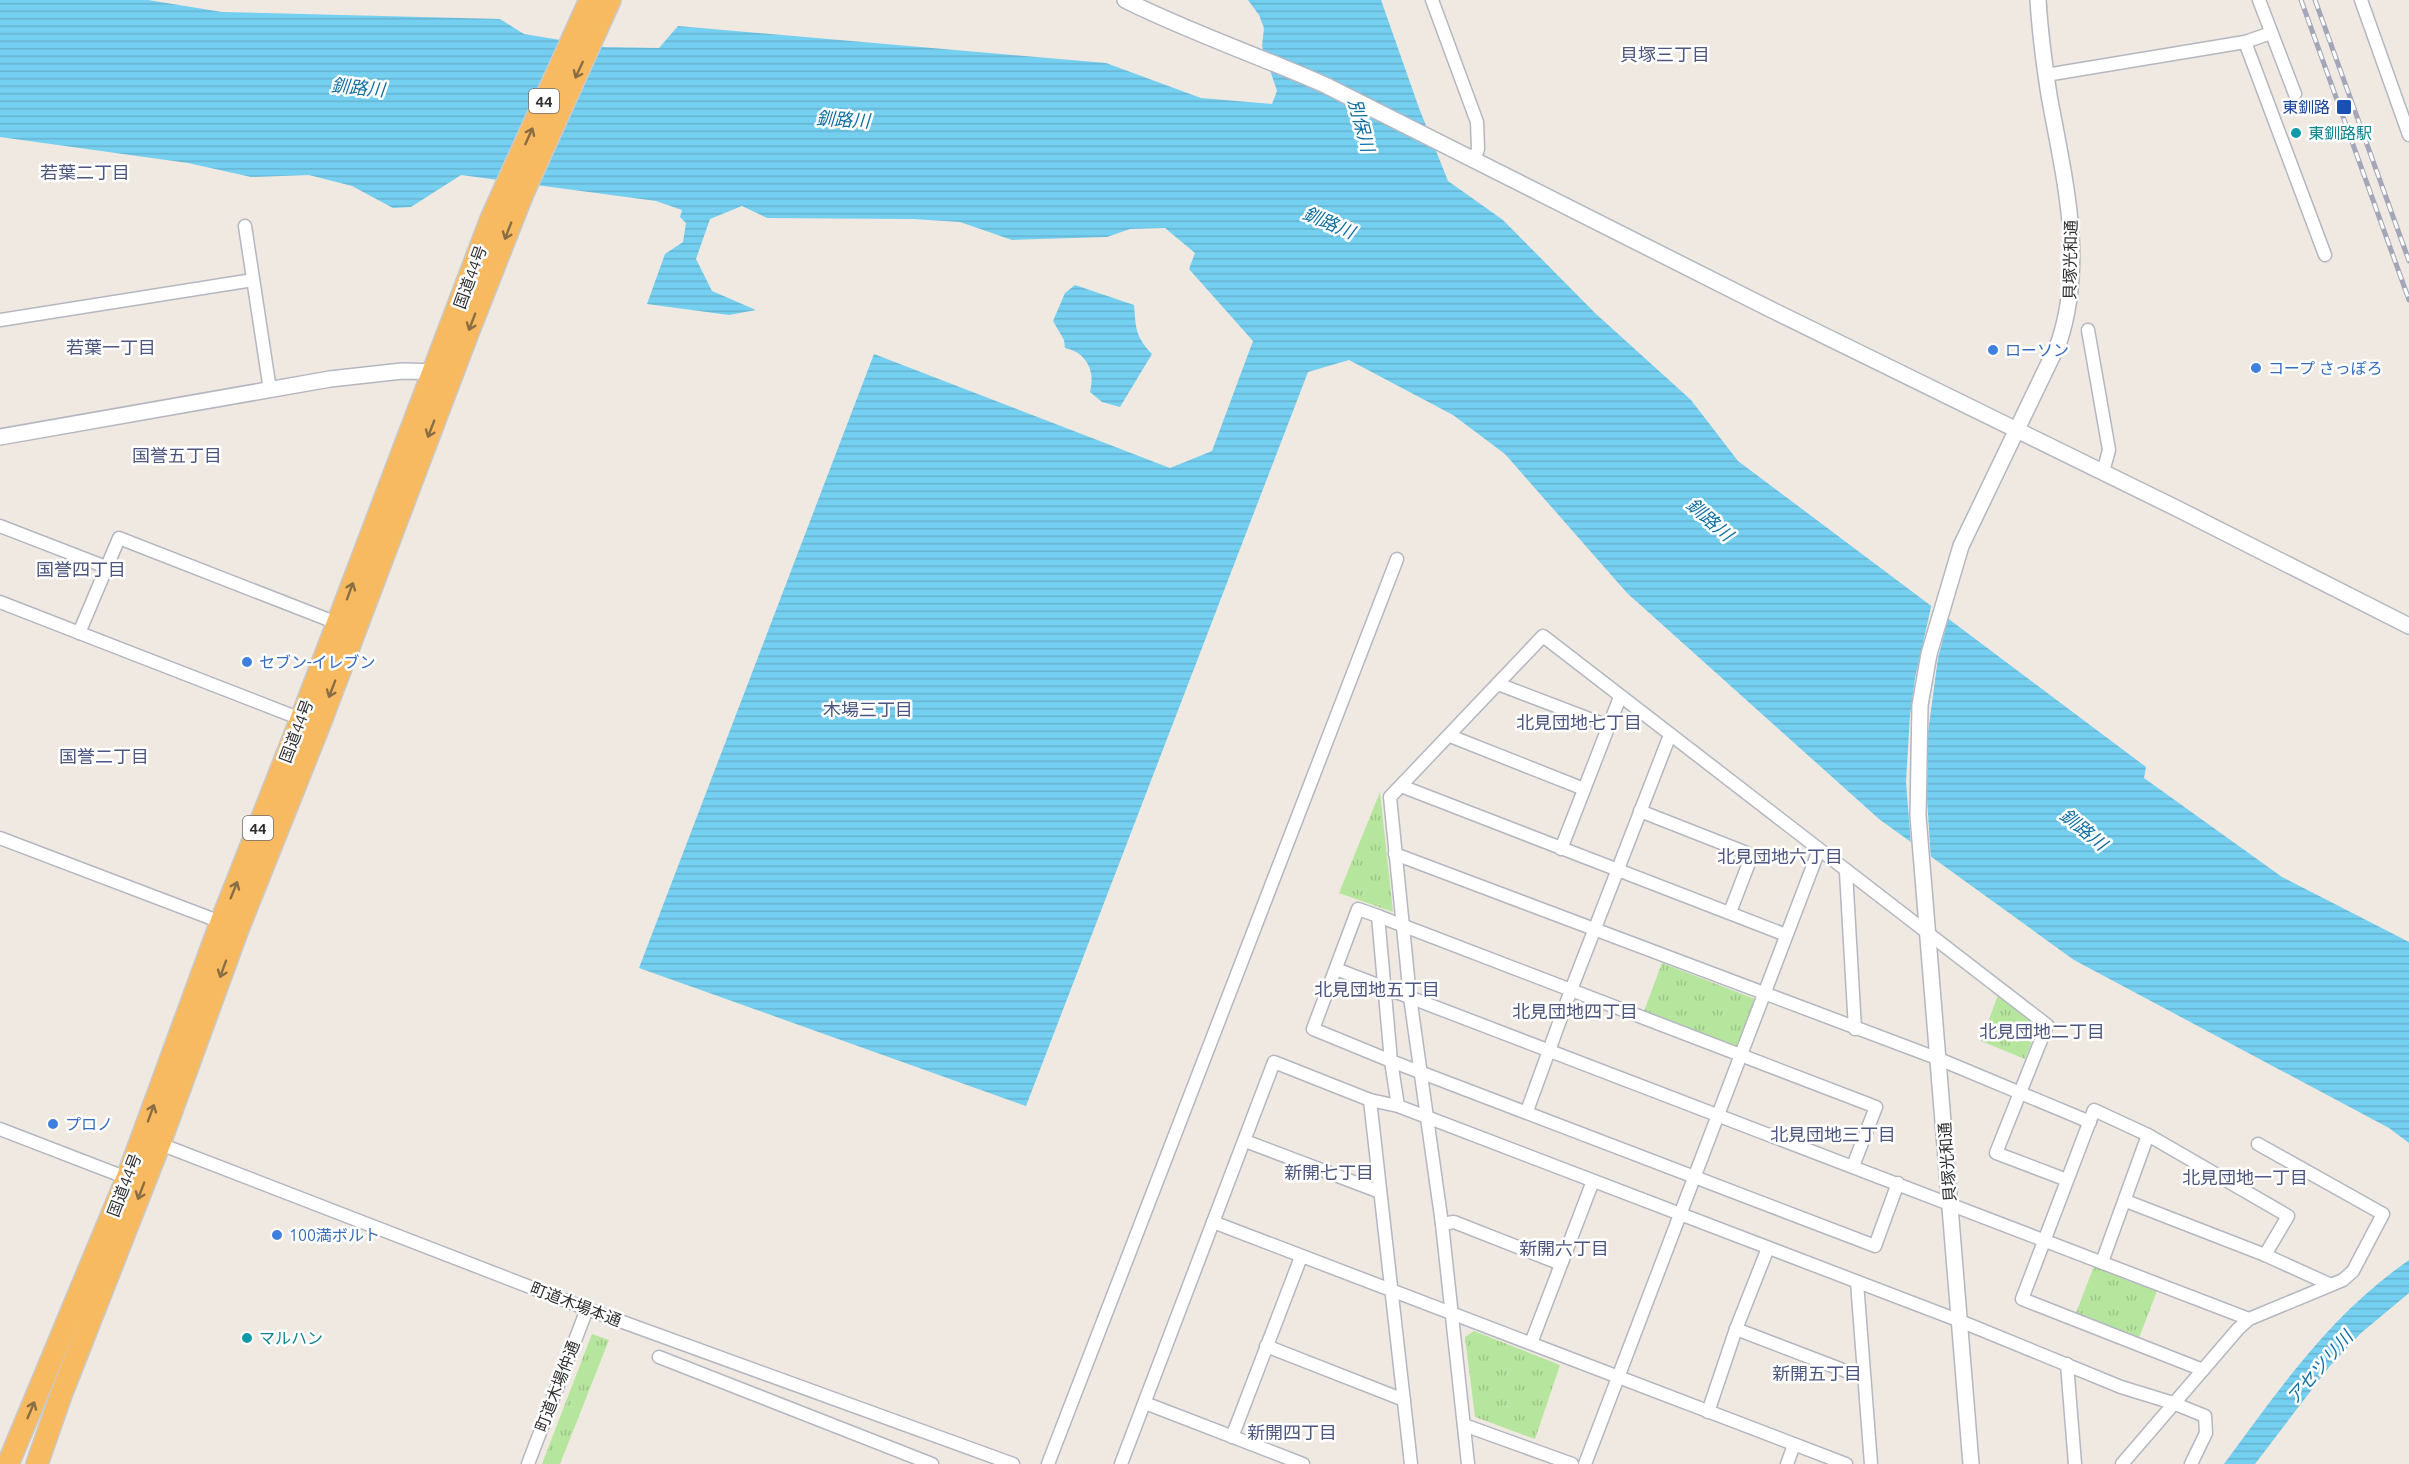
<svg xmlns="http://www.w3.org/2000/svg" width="2409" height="1464" viewBox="0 0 2409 1464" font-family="Ubuntu,'Noto Sans JP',sans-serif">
	<defs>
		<pattern id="grass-tufts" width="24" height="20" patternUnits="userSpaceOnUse" patternTransform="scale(1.5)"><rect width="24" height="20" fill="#b6e59e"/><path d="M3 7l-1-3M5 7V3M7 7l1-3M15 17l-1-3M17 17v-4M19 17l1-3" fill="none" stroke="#9dc588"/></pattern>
		<pattern id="water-rules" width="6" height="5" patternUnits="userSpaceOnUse" patternTransform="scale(1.5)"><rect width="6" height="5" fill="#75cff0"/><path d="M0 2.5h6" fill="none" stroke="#66b2ce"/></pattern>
	</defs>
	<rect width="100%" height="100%" fill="#efe9e1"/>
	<g fill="url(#grass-tufts)">
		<path d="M1380,792L1393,912L1339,893Z"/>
		<path d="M1662,963L1755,999L1737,1047L1644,1011Z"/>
		<path d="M1998,995L2038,1026L2025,1059L1981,1041Z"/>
		<path d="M2094,1266L2157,1291L2139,1338L2076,1313Z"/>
		<path d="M1474,1331L1560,1365L1535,1439L1475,1417L1465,1337Z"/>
		<path d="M592,1334L609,1340L560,1464H542Z"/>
	</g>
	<g fill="url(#water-rules)">
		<path d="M0,0H148L222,12L500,19L524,34L603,47L659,48L678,26L1106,63L1201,98L1272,104L1277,91L1262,46L1264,28L1259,15L1248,0H1381L1419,108L1448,181L1503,220L1595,313L1691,400L1738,461L2146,767L2144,778L2282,877L2409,942V1143L2389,1128L2074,960L1879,819L1627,593L1505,454L1453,415L1349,360L1308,372L1026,1106L639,968L874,354L1170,468L1212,451L1253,341L1189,269L1195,253L1165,228L1130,229L1107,237L1012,240L960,222L913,219L767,218L742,206L710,219L696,259L712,291L756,310L729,315L647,304L665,254L683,242L686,223L680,217L682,210L656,201L461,175L411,207L393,208L352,186L309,175L251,177L188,163L0,137Z"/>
		<path d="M1075,285L1134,305C1136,328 1135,336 1152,354L1120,407L1102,402L1090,392C1096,371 1086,352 1065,348L1064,340L1053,321L1065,293Z"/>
		<path d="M2409,1260V1293L2361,1333L2329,1367L2255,1464H2224C2281,1387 2329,1316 2409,1260Z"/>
	</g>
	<path fill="#efe9e1" d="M1932,603L1949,616L1938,658L1928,733L1927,799L1931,860L1911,845L1906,782L1910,715L1915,678Z"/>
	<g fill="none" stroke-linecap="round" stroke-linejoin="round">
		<g stroke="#b4b7c1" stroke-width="15">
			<g id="minor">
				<path d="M1432,0L1477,122L1478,149L1474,161"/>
				<path d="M2259,0L2295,94"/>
				<path d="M2361,0L2409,135"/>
				<path d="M2245,42L2325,255"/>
				<path d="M2046,75L2245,42L2271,33"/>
				<path d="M245,226L270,390"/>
				<path d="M0,320L253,280"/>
				<path d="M2088,330L2109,450L2103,472"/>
				<path d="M0,526L106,567"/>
				<path d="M0,602L306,721"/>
				<path d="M79,633L119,538L342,625"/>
				<path d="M1498,684L1608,726"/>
				<path d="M1450,736L1584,789"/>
				<path d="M1401,786L1786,935"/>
				<path d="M1640,811L1752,855L1730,912"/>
				<path d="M0,838L226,924"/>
				<path d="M1561,849L1620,697"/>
				<path d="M1395,854L1939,1059L2090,1122"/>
				<path d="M1846,872L1855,1029"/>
				<path d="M1378,916L1876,1107L1853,1166"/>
				<path d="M1336,969L2249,1319"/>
				<path d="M1370,1100L1411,1464"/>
				<path d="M1398,1106L1391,1061L1378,916L1358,909L1313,1029L1391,1061L1875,1246L1898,1183"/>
				<path d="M1527,1111L1571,990L1670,735"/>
				<path d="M0,1129L127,1178"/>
				<path d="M1245,1141L1380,1192"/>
				<path d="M155,1142L587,1309L1013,1464"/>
				<path d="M2126,1201L2265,1255L2329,1284"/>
				<path d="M1213,1222L1846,1464"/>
				<path d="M1442,1224L1454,1222L1561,1264"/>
				<path d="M2102,1262L2148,1135"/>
				<path d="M1857,1282L1871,1464"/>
				<path d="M1736,1329L1864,1378"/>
				<path d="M1531,1343L1593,1181"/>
				<path d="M1266,1346L1404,1400"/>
				<path d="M659,1357L932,1464"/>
				<path d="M2067,1364L2075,1464"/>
				<path d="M2203,1370L2022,1299L2094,1110L2148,1135L2288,1216L2265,1255"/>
				<path d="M1145,1403L1303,1464"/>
				<path d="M1708,1412L1736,1329L1768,1248"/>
				<path d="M1464,1425L1572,1464"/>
				<path d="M1232,1437L1301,1257"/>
				<path d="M528,1464L587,1309"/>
				<path d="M1048,1464L1397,559"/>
				<path d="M1121,1464L1274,1062L1370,1100L1398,1106L1960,1321L2121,1387L2173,1403L2205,1416L2206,1433L2191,1464"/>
				<path d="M1468,1464L1442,1224L1410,997L1390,797L1543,636L2047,1025L1996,1153L2067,1180"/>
				<path d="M1585,1464L1819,850"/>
				<path d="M1787,1464L1794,1445"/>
				<path d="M2122,1464L2238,1329L2249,1319L2343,1280L2353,1271L2383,1214L2258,1144"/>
			</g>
		</g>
		<g stroke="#b4b7c1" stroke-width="18">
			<g id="tertiary">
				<path d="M1125,0C1191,33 1260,56 1327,86L1770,309L2176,508L2409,626"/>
				<path d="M0,437L330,379L402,371L441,372"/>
				<path d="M1971,1464L1918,816L1920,705L1929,654L1961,546L2059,342C2086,260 2064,178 2049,95C2044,63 2040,32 2038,0"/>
			</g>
		</g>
		<g stroke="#c9c9c9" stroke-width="24">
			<g id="trunk">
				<path d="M8,1464L127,1178L221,922L301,719L491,219L590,0"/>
				<path d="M37,1464L61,1395L160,1143L238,929L319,726L466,338L523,193L610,0"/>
			</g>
		</g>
		<use href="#minor" stroke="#fff" stroke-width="12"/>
		<use href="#tertiary" stroke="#fff" stroke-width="15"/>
		<use href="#trunk" stroke="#f8ba60" stroke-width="21"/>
		<g stroke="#a3a6b8" stroke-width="5">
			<g id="rail">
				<path d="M2301,0L2409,300"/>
				<path d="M2315,0L2409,261"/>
			</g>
		</g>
		<use href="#rail" stroke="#fff" stroke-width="3" stroke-dasharray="9" stroke-linecap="butt"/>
	</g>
	<defs><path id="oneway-shaft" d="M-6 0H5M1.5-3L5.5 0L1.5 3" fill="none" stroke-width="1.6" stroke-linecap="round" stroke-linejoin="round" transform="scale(1.5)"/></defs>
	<g stroke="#896d44">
		<use href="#oneway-shaft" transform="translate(579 70) rotate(115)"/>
		<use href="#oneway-shaft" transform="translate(529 136) rotate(-66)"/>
		<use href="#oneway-shaft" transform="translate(508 231) rotate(111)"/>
		<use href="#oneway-shaft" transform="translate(472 322) rotate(111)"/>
		<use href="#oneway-shaft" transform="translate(431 429) rotate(111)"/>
		<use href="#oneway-shaft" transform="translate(350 591) rotate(-70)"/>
		<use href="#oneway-shaft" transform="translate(332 689) rotate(111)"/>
		<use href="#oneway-shaft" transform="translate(234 890) rotate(-68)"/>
		<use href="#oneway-shaft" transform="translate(223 969) rotate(110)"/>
		<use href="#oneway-shaft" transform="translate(151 1113) rotate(-70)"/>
		<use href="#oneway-shaft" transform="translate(141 1191) rotate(111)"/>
		<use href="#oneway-shaft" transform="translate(31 1410) rotate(-67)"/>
	</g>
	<rect fill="#1a4fb4" stroke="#fff" stroke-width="2" x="2336" y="99" width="16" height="16" rx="3"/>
	<g fill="#0f9aa8" stroke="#fff" stroke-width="2">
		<circle cx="2296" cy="133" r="6"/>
		<circle cx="247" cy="1338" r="6"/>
	</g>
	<g fill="#3f7fe0" stroke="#fff" stroke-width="2">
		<circle cx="1993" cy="350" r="6"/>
		<circle cx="2256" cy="368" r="6"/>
		<circle cx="247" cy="662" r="6"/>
		<circle cx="53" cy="1124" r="6"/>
		<circle cx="277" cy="1235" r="6"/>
	</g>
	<g text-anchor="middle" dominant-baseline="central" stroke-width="5" stroke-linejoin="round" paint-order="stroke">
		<g fill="#fff" stroke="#6d6d6d" stroke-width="1.5">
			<rect x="529" y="89" width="30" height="24" rx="4.5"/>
			<rect x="243" y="816" width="30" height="24" rx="4.5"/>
		</g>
		<g font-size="15" font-weight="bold" fill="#2e2e2e">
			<text x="544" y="101">44</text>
			<text x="258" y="828">44</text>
		</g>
		<g font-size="16" fill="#164399" stroke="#fff" text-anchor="end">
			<text x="2330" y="107">東釧路</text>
		</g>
		<g font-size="16" fill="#0d838f" stroke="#fff" text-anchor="start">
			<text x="2308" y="133">東釧路駅</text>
			<text x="259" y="1338">マルハン</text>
		</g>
		<g font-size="16" fill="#2e2e2e" stroke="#fff">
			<text transform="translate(2070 260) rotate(-89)">貝塚光和通</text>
			<text transform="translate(470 277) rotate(-70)">国道44号</text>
			<text transform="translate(296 731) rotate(-69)">国道44号</text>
			<text transform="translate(1947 1162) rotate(-94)">貝塚光和通</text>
			<text transform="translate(124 1185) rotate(-69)">国道44号</text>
			<text transform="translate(576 1304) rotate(21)">町道木場本通</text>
			<text transform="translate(557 1386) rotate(-69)">町道木場仲通</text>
		</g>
		<g font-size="16" fill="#366cbe" stroke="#fff" text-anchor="start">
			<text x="2005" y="350">ローソン</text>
			<text x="2268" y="368">コープ さっぽろ</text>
			<text x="259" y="662">セブン-イレブン</text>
			<text x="65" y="1124">プロノ</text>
			<text x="289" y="1235">100満ボルト</text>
		</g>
		<g font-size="18" fill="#4d5680" stroke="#fff">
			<text x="1665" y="54">貝塚三丁目</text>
			<text x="85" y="172">若葉二丁目</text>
			<text x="111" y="347">若葉一丁目</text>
			<text x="177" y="455">国誉五丁目</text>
			<text x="81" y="569">国誉四丁目</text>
			<text x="868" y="709">木場三丁目</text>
			<text x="1579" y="722">北見団地七丁目</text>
			<text x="104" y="756">国誉二丁目</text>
			<text x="1780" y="856">北見団地六丁目</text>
			<text x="1377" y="989">北見団地五丁目</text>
			<text x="1575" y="1011">北見団地四丁目</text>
			<text x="2042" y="1031">北見団地二丁目</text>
			<text x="1833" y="1134">北見団地三丁目</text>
			<text x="1329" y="1172">新開七丁目</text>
			<text x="2245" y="1177">北見団地一丁目</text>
			<text x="1564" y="1248">新開六丁目</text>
			<text x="1817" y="1373">新開五丁目</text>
			<text x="1292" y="1432">新開四丁目</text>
		</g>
		<g font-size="18" font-style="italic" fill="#0d6fa3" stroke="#fff">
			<text transform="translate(358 87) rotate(5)">釧路川</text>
			<text transform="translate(843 119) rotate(3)">釧路川</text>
			<text transform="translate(1362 125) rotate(75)">別保川</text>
			<text transform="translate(1329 222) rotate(23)">釧路川</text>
			<text transform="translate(1710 519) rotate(41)">釧路川</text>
			<text transform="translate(2084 829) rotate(39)">釧路川</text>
			<text transform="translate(2319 1367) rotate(-49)">アセツリ川</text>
		</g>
	</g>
</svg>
